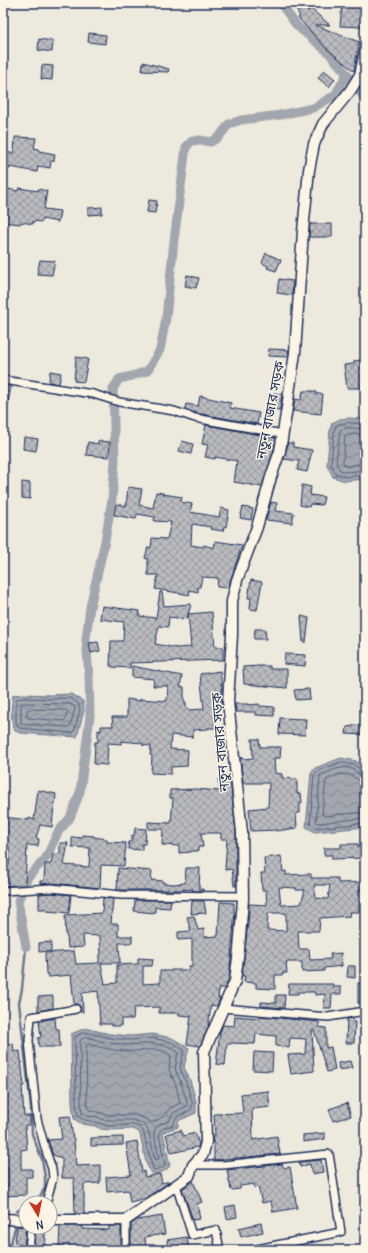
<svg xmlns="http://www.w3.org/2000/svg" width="368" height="1253" viewBox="0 0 368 1253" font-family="Delius,'Noto Sans Bengali',sans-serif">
	<defs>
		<pattern id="water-waves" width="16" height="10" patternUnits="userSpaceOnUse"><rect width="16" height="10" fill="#a2a7af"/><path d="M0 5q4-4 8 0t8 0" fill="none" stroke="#838892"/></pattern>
		<pattern id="building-cross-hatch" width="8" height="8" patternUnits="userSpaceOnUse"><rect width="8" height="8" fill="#babbbe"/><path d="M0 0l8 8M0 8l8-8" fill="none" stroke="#96989e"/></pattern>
	</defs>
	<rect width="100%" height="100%" fill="#eee9dd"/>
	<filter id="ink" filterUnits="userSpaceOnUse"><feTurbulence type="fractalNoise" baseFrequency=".025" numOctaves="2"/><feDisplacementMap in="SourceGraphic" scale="8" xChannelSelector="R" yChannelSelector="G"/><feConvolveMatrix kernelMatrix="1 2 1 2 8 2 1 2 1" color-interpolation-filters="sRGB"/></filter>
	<g filter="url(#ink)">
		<g fill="url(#water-waves)" stroke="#6c778f">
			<path d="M350,418L362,419L365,422V479L345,481L333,477L327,465L330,430L332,423L340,419Z"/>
			<path d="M24,694L50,695L71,694L83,701L84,710L77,737L21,733L15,731C10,720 11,707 13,695Z"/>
			<path d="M341,758L356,761L365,768V827L315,832L306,827L311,773L315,768Z"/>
			<path d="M85,1028L110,1034L131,1036L153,1034L172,1038L189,1048L184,1067L190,1080L196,1101V1113L178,1121V1127L163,1132L170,1166C165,1172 160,1173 153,1174C144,1168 143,1142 139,1132L133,1129L110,1130L101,1129L95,1126L82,1124L74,1119L72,1103L71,1034Z"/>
		</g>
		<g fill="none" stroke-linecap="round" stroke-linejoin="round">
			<g stroke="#515f7e" stroke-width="1">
				<path d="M365,424C355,423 345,421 336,426L334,431L331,464L336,474L346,477L365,475"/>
				<path d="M365,429C356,429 348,426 340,430L336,463L340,470L346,472L365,470"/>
				<path d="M365,435L356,434L345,435L343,462L344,465L347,466L365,464"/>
				<path d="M24,698L50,699L70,698L78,703L80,710L74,732L72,733L19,728L16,723V700L17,699Z"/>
				<path d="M22,703L69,704L74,706L75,709L70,726L68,727L22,724L21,722V705Z"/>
				<path d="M29,709L66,710L68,712L65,720L64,721L28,718L27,717V711Z"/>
				<path d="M365,771L362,770L354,765L341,762L318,771L314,775L310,824L316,828L365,823"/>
				<path d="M365,776C360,775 358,773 354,770C343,764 330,771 320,776L316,821L318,823L365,818"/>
				<path d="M365,782C358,781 356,778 350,775C343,772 333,777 326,780L322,814L324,816L365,812"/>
				<path d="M85,1032L110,1038L130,1040L153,1038L171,1042L184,1050L180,1068L186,1082L192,1101V1109L176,1118L173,1125C168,1127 160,1127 159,1134L165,1165L164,1167L155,1170L153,1169L143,1131C136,1121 121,1126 111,1126C105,1126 101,1123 95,1122C88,1120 84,1121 78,1116L76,1103L75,1037L76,1036Z"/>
				<path d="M86,1037L109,1043L130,1045L152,1043L169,1047L178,1052L175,1069L181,1083L187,1102V1106L173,1113L169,1121L160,1124L155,1129L154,1134L159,1158L158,1160L155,1159L148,1130L144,1124L133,1120H104L98,1117L86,1116L82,1113L81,1103L80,1041Z"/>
				<path d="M89,1044C102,1048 115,1051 129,1051C142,1052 162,1045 171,1056L169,1070L176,1085L180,1103L169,1109L164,1116L152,1123L146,1119L135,1115H110L89,1110L87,1102L86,1046Z"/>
			</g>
			<g stroke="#6c778f" stroke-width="2.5">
				<path d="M26,947L22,989L19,1003L31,1108L32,1134L42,1159L45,1177V1188L38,1199L32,1203"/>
				<path d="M17,1211L26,1206"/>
				<path d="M9,1250L16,1224"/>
			</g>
			<g stroke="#a2a7af" stroke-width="9">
				<path d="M280,3L297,26L328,52L347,74L365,99"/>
				<path d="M26,947L18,901L28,877L46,858L58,832L70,818L80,792L90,716L89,676L86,639L90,607L105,541L112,499L115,462L113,389L119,379L132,376L147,371L160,350L166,318L174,241L186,147L192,141L200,140L211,142L219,137L229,124L241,120L280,115L313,108L335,95L347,74"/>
			</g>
		</g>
		<g fill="url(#building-cross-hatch)" stroke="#1b2f5e" fill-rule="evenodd">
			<path d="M293,3H305L308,11L311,9L330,25H315L359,42L354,71L327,49L298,18L300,17Z"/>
			<path d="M342,5L364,6L362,27L340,26Z"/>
			<path d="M89,33L106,35L105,44L88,42Z"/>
			<path d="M39,39L53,41L52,52L38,50Z"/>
			<path d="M143,62L169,69L168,72L142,71Z"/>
			<path d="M42,65L53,66L52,80L41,79Z"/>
			<path d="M324,70L335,79L329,87L318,78Z"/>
			<path d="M15,137L36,138L34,148L39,149V151L55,154L54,161H51L50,168L38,166L37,172L10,167V169H3L4,153H14Z"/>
			<path d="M3,188L18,191L19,188L38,191V189L47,191L44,209L60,211L58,222L42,219V222L33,221V224L21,222L20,224L3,222Z"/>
			<path d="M149,200L157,201L155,213L147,212Z"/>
			<path d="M102,207V214L88,215V208Z"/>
			<path d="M310,224H332V237H309Z"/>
			<path d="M266,253L281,260L276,271L267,268L268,266L262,263Z"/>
			<path d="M40,260L55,261L52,275L37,274Z"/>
			<path d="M187,275L199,278L196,288L185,286Z"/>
			<path d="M279,279L293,281L292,295L277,293Z"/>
			<path d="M269,349L289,350L288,357L268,356Z"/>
			<path d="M76,357L88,359L84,382L74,381Z"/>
			<path d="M361,360L362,367H365V388H347L344,365L354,364V361Z"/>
			<path d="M50,371L61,373L59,384L49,382Z"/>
			<path d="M3,385L11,386L7,410H3Z"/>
			<path d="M303,391H316V394H323L321,414L293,411L295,399L301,400Z"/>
			<path d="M274,393L282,394L280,410L271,409Z"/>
			<path d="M200,396L231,403L230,408L259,413L257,424L196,413L185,409L186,404L198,406Z"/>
			<path d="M206,425L276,438L274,449L262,487L234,482L237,461L215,457V459L205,457L208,445L202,444Z"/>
			<path d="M24,437L38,439L36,451L23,449Z"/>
			<path d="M98,441L110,442L109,457L86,455L88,442L98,444Z"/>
			<path d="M182,441L193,444L191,454L179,451Z"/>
			<path d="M288,443H293V447L312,450L307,472L297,470L299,461L284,459Z"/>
			<path d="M22,482L30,483V499L22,498Z"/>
			<path d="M302,485L311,487L310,495L324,497L322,505L310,504L309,507L300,505Z"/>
			<path d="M128,487L142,489L139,505L153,508L156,492L163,493V494L182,497L181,502L192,504L190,512L219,517L221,508L229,510L226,527L224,526L223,531L210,529L211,527L192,524L191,545L203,547L204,545L214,548L215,541L242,545L228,588L217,587L218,578L202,577L200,587H198V592L189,590L190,595L155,589L158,575H148V559L145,558L148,547L151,548L152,538L167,539L171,522L154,521L155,517L137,514L136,519L114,515L116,504L126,506Z"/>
			<path d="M271,502L277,503L275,511L294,513L292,523L266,520Z"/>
			<path d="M243,507L253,509L251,520L240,518Z"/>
			<path d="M251,580L262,582L257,610L250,609L251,598H248Z"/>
			<path d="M160,592H162L164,606L191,604L187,619L169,617L168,627L159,626L155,644L177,648L191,647L188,614L212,612L215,647H223V660L130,663V668L112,667V666H110L111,641H123L124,622L100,619L102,606L140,611L139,616L156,618Z"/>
			<path d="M301,616L309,618L306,642H303Z"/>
			<path d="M255,629H265L266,639H254Z"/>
			<path d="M98,642L100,651L91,653L89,643Z"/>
			<path d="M285,654L306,655L305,666L284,664Z"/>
			<path d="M132,666L182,676L180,687H184V702H186V708H188V710L204,709L200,674L220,671L222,689V708L215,709V728H208V729L193,730V737L171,735L170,749L188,750L187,766L171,767V774L151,773L152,755H150L151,746L142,745V743L121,741V744L108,743L107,765L94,764L95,742H98V730L101,731V726H113L112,717H127V699L140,701V699L167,701L168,686H153L154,679L132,677Z"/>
			<path d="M259,666H270V669H287V688L244,684L243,667Z"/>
			<path d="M309,689L310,699L296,700L294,690Z"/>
			<path d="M235,704H248V705L259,704L260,706L274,707V716L256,715V712H236Z"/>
			<path d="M280,718L306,719L305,735L279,734Z"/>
			<path d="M365,724V735L346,734L347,727Z"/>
			<path d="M252,739H259L260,747H281L280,758H274L275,773L282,774V778L297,779V794L301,793L302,803H300V813H296L297,828L276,831V830L251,831L249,809L268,807L269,783H243L240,757L242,758V759L253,758Z"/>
			<path d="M230,778L236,832V886H234L232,869L225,870L227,839H221V833H201L203,847H198V851H191V852L179,853V846L162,845L163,829H148V822L171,823L173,798H170V790L196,789L220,791L218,779Z"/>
			<path d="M38,790L56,794L55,804H54L52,827L40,825L36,838L39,839L38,846L27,845L25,885L3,886V864L9,865V847H3V817L29,820V818L34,820Z"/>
			<path d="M135,828L146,829L145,844H142V850L128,849L129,842H132V835L134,836Z"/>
			<path d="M82,835L94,836V837L107,839V842L126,843L124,866L101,865L100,888L52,883L40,884V881H44L45,864H51L53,853L60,854V843H68L64,865L89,867L90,848L72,847V837L82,838Z"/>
			<path d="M341,844H358V847L365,846V858L332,859V855H324V848H341Z"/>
			<path d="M281,856L283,872L286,871V875L311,874V878H338V883L365,882V890H359V912H349L350,916L320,918L319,931H298L299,949H309L310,960L331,959L330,954L341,953L342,966L324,968V971L302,972V962H286L287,973H283V975H275V989L256,988V983L244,982L245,976H242L249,913V904L267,905L266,890H262L261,873H265L264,858ZM314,885H330L328,899L316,898ZM279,887L296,888V890H305L301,904L281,905ZM268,913H286V931L267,930Z"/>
			<path d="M118,868L152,871L151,880L163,881V883L173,884L185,883L186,868H200L199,889H203V891H192L193,889L177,890H117Z"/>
			<path d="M51,893L71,895L69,913L47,911V909H39V894Z"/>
			<path d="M103,898L113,899L111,924H118V936H132V943H119L120,963H101L105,984L117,983V965L138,964V958L153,959L152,966H143V984L160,983V971H171V970H189V966H192V939L178,940V932L191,931L187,917L194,916L198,930L204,929V937L218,936L220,902L234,903V912H235L229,979L225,988H219L218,998H220L217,1006L211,1005L208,1028L200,1046L187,1044L191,1016L179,1015V1013H159V1007L134,1008L133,1019H121V1026H112L111,1024H100L98,991L82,993L83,1012H80L81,1009L80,1006L77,1004H74L71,975L49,977L48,974H46L45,953L74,951L76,964L99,963V956L101,955L100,936L83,935L84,947L68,948L67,936H66L65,915L102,913Z"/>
			<path d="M135,900H171L170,908L155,907V913L134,911Z"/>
			<path d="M192,901H204L206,913L191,914Z"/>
			<path d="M51,942V951L39,952V943Z"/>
			<path d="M348,966H355V978L347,977Z"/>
			<rect x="358" y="983" width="7" height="20"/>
			<path d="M289,984H333V987H341V994H332L331,1008H324L325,994L315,995V992H298V994H288Z"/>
			<path d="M276,995H285L284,1008L261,1006V1002L276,1003Z"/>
			<path d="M53,996V1008L38,1011V997Z"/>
			<path d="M235,1016L260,1018V1016L319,1022V1027L326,1028V1048L331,1047L335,1070L327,1072L314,1030H312L314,1071L291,1074L288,1055L305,1054L306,1039L290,1038L289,1048L276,1046V1036L256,1034L255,1044L231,1043V1044H227L225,1065L216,1064L220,1032L223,1025L234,1026Z"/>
			<path d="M55,1018L56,1029H59L60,1047H39L38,1038L41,1037L39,1021Z"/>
			<path d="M353,1018V1022H355L354,1043H346L347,1019Z"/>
			<path d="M13,1043L14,1052L20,1051L24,1086H22L24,1116H30V1125H25L27,1149L21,1150V1169H32V1177H26V1195L3,1196V1186H8V1167H3V1140H6V1125H3V1077H6L5,1074H9L6,1058L3,1059V1046Z"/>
			<path d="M254,1052L273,1053L272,1071L253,1070Z"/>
			<path d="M350,1061L352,1068L339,1070L338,1063Z"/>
			<path d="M268,1091L270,1107L252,1109L253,1140L277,1136L280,1154L214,1160V1142L213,1143L212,1135H215L214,1114L243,1113L241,1094Z"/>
			<path d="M347,1103L351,1116L333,1121L329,1109Z"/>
			<path d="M70,1116L73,1139H74L76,1166L100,1165V1183L84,1184V1214H75L74,1178H62V1158L53,1155L48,1140L62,1139L59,1117Z"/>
			<path d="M181,1130L183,1136L195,1133L199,1144L198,1147L171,1153L166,1134Z"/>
			<path d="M325,1133V1139L303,1142V1135Z"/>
			<path d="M123,1137V1145L91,1146V1138Z"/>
			<path d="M137,1141L142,1172L144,1171L145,1177L160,1174L162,1183L171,1181L146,1198L130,1202L128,1190L107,1192L106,1177L131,1175L126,1143Z"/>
			<path d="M321,1160L323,1172L312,1174L310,1164L300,1167L299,1162Z"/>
			<path d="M282,1164L284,1168L290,1167L297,1208L273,1212L271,1201L262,1203L258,1187L254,1188V1184L240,1186V1189L231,1190L227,1170Z"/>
			<path d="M193,1181L202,1202L197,1204L200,1219L193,1220L182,1189Z"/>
			<path d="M235,1205L237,1217L227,1219L225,1207Z"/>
			<path d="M162,1216L165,1234L145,1237L146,1250H131V1224L137,1220Z"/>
			<path d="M261,1223L263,1232L241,1237L239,1228Z"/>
			<path d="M17,1226L26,1227L24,1250L14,1249Z"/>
			<path d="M60,1226H82V1229L109,1230V1226H121V1250H70L71,1248L59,1247Z"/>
			<path d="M36,1227H45V1239H46L44,1249L34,1248Z"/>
			<path d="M187,1237L189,1250H168L167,1240Z"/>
		</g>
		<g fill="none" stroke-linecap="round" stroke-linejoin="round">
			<g stroke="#1b2f5e" stroke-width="10">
				<g id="street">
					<path d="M3,380L93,394L119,402L174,411L195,418L283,434"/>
					<path d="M3,891L51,888L121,895L243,896"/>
					<path d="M223,1008L328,1017L365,1011"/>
					<path d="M193,1165H223L329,1154L341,1232L252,1250"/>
					<path d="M176,1185L192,1235L216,1230L220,1250"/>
					<path d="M46,1203L53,1178L52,1169L46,1151L37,1119L29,1041L31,1017L76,1009"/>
					<path d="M126,1220V1250"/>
					<path d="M29,1250L31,1227"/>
				</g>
			</g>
			<g stroke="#1b2f5e" stroke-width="13">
				<g id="secondary">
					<path d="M3,1219L26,1220"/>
					<path d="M50,1220H126L189,1176L193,1165L203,1154L206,1142L204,1052L235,981L239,950L243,899L242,832L228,702L232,635V601L237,580L257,527L271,477L280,451L286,414L295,353L303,231L309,170L314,144L323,124L350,91L360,75L365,52"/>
				</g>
			</g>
			<use href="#street" stroke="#fcf5e5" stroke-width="7"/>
			<use href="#secondary" stroke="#fcf5e5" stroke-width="10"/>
		</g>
	</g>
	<g text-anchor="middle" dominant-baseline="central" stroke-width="3" stroke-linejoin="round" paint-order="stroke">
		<g font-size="14" fill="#1b2f5e" stroke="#fcf5e5">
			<text transform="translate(270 410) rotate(-79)">নতুন বাজার সড়ক</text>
			<text transform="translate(220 742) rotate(-95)">নতুন বাজার সড়ক</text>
		</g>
	</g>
	<rect width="368" height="1253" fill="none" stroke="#fcf5e5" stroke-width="16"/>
	<rect x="8" y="8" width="352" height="1237" fill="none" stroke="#1b2f5e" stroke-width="1.5" filter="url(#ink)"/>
	<g transform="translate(38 1215) rotate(170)"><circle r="19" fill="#fcf5e5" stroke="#a2a6af"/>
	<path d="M0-3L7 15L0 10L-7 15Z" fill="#c8321e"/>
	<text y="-6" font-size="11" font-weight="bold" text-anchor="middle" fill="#1b2f5e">N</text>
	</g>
</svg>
